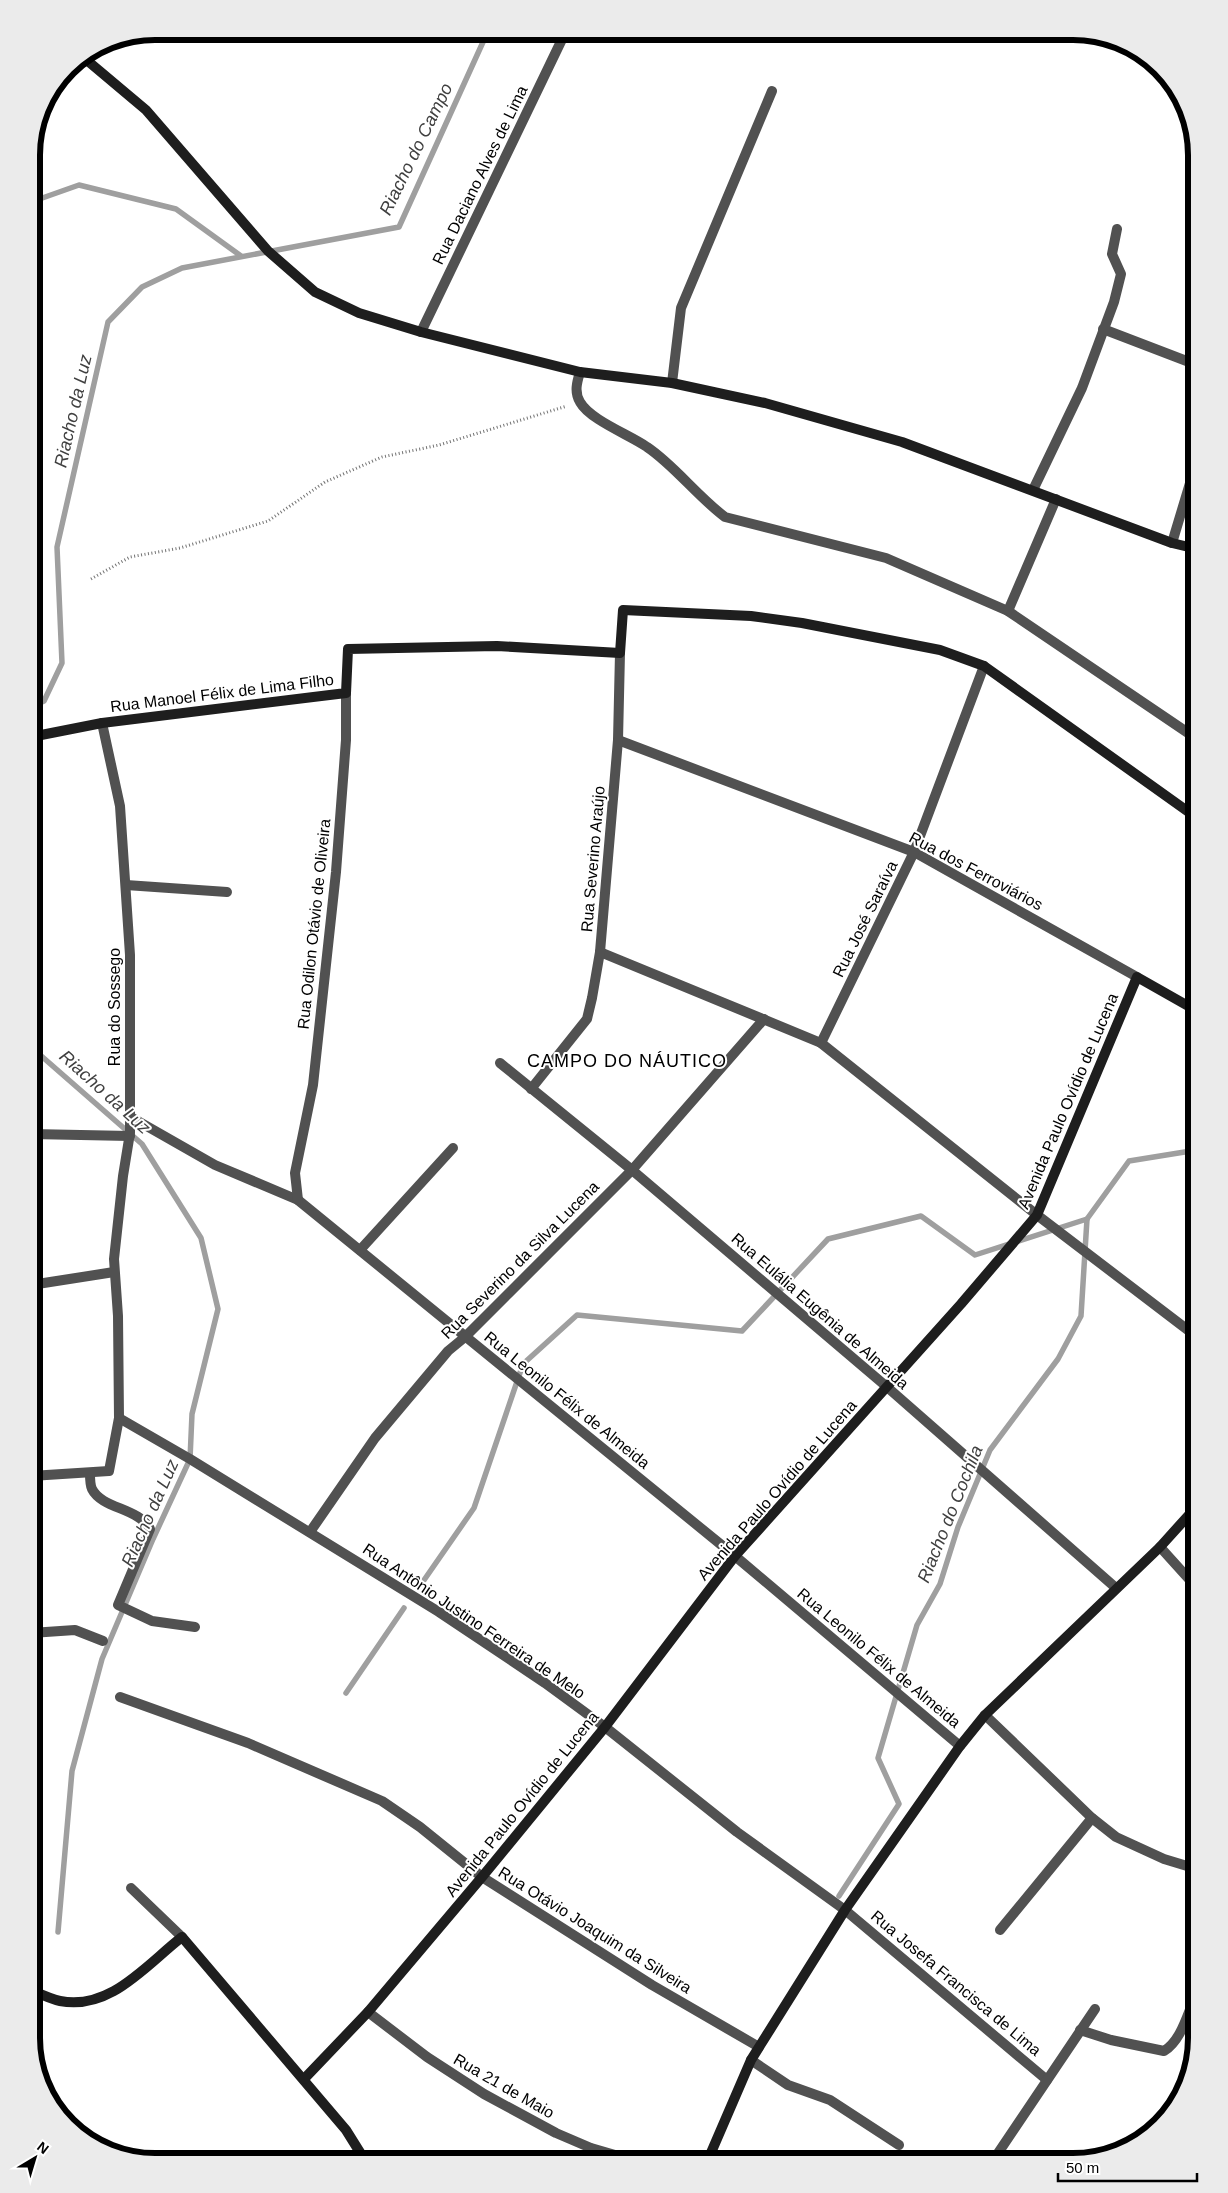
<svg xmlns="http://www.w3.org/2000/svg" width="1228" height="2193" viewBox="0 0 1228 2193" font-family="Arial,sans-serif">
	<rect width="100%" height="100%" fill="#fff"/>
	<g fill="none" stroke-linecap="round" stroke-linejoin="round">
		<g stroke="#9f9f9f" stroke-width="5.5">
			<path d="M31,202L79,185L176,209L241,256"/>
			<path d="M31,707L44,701L62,663L57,547L108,322L142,287L182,268L399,227L488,31"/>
			<path d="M31,1047L142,1144L201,1238L218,1309L192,1414L190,1459L153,1539L102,1659L72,1771L58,1932"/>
			<path d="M422,1583L474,1508L523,1364L577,1315L742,1331L828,1239L921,1216L975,1255L1087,1219"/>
			<path d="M346,1693L404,1608"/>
			<path d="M839,1896L899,1804L878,1758L917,1625L940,1584L958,1527L990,1450L1058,1359L1081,1316L1087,1219L1129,1161L1197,1150"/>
		</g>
		<path stroke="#737373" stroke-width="3" stroke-dasharray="1 2.5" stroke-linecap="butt" d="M91,579L130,557L180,548L268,521L325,482L382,457L439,445L567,406"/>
		<g stroke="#515151" stroke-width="10">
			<path d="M1103,329L1197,365"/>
			<path d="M421,332L566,31"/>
			<path d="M580,372C577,382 574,392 580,402C590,420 630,435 647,447C674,465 697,496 725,517L886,558L1008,611L1197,739"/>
			<path d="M672,383L681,308L772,91"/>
			<path d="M1033,490L1082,388L1114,302L1121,274L1112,254L1117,229"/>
			<path d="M1172,543L1197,460"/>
			<path d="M1008,611L1056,499"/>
			<path d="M618,740L914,852L1137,977"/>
			<path d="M126,885L227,892"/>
			<path d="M600,952L821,1043L1037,1215L1197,1337"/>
			<path d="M821,1043L914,852L984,666"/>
			<path d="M500,1063L632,1170L887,1387L1116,1588"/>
			<path d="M531,1089L587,1019L592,998L600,952L618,740L620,653"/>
			<path d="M129,1116L215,1165L298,1200L735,1556L960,1746"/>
			<path d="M31,1134L130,1136"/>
			<path d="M298,1200L295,1173L313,1085L336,872L346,740V693"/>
			<path d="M360,1250L453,1148"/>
			<path d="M31,1285L114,1272"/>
			<path d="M119,1418L190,1459L439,1612L545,1683L605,1727L737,1832L845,1910L1047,2080"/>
			<path d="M90,1473C90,1478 90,1485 92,1489C102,1509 139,1508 150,1529L118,1605L152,1621L195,1627"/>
			<path d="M31,1476L109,1471L119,1418L118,1316L114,1259L123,1176L130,1133V955L120,806L102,723"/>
			<path d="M310,1532L375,1438L448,1351L465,1337L632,1170L764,1019"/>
			<path d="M1160,1547L1197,1588"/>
			<path d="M31,1633L75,1630L103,1641"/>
			<path d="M120,1697L248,1743L382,1801L420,1827L482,1877L652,1985L759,2047"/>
			<path d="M985,1715L1092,1818L1116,1837L1164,1859L1197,1869"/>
			<path d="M131,1888L182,1937"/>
			<path d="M1000,1930L1092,1818"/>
			<path d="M368,2012L427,2057L484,2094L556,2133L591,2148L639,2162"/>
			<path d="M1080,2030L1111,2040L1164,2051C1180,2041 1186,2019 1193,2002"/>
			<path d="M1197,2030L1193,2002L1197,1984"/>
			<path d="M751,2060L788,2085L830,2100L899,2145"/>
			<path d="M992,2162L1095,2009"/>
		</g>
		<g stroke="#1e1e1e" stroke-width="10">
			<path d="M83,57L146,110L268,251L315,292L359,313L421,332L580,372L672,383L765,403L902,442L1172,543L1197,549"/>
			<path d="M31,737L102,723L346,693L348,649L497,646L620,653L623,610L751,616L802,623L940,650L984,666L1197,818"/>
			<path d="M31,1990C40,1994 51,1999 60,2001C110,2011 146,1965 182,1937L346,2130L366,2162"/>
			<path d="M304,2079L368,2012L482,1877L605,1727L735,1556L961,1304L1037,1215L1137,977L1197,1011"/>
			<path d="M707,2162L751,2060L845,1910L960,1746L985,1715L1160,1547L1197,1506"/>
		</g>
	</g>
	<g text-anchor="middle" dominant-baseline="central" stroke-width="4" stroke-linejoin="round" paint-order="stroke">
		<g font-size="16" fill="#000" stroke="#fff">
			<text transform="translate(480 175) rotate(-64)">Rua Daciano Alves de Lima</text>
			<text transform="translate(222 693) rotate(-7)">Rua Manoel Félix de Lima Filho</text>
			<text transform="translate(593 859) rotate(-85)">Rua Severino Araújo</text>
			<text transform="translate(976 871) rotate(28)">Rua dos Ferroviários</text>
			<text transform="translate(865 919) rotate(-64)">Rua José Saraíva</text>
			<text transform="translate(314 924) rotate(-84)">Rua Odilon Otávio de Oliveira</text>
			<text transform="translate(114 1007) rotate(-90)">Rua do Sossego</text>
			<text transform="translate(1068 1101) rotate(-67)">Avenida Paulo Ovídio de Lucena</text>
			<text transform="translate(520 1260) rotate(-45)">Rua Severino da Silva Lucena</text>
			<text transform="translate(820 1311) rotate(41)">Rua Eulália Eugênia de Almeida</text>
			<text transform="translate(567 1400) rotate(39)">Rua Leonilo Félix de Almeida</text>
			<text transform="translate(777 1490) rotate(-49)">Avenida Paulo Ovídio de Lucena</text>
			<text transform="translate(474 1621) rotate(34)">Rua Antônio Justino Ferreira de Melo</text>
			<text transform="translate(879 1658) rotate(40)">Rua Leonilo Félix de Almeida</text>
			<text transform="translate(522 1804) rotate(-51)">Avenida Paulo Ovídio de Lucena</text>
			<text transform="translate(595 1930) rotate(32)">Rua Otávio Joaquim da Silveira</text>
			<text transform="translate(956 1983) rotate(40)">Rua Josefa Francisca de Lima</text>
			<text transform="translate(504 2086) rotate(30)">Rua 21 de Maio</text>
		</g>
		<g font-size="18" font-style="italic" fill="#404040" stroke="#fff">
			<text transform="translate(416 149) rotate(-64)">Riacho do Campo</text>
			<text transform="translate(73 411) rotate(-77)">Riacho da Luz</text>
			<text transform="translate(105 1092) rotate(42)">Riacho da Luz</text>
			<text transform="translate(150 1513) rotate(-66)">Riacho da Luz</text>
			<text transform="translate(950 1514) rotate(-68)">Riacho do Cochila</text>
		</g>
		<g font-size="18" letter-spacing="1" fill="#000" stroke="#fff">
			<text x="627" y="1061">CAMPO DO NÁUTICO</text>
		</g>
	</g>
	<path d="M0 0H1228V2193H0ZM155 40H1073A115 115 0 0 1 1188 155V2038A115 115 0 0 1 1073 2153H155A115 115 0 0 1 40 2038V155A115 115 0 0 1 155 40Z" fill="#ebebeb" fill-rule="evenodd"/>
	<path fill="none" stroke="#000" stroke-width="6" d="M155 40H1073A115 115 0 0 1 1188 155V2038A115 115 0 0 1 1073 2153H155A115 115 0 0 1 40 2038V155A115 115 0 0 1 155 40Z"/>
	<g transform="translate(35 2158) rotate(38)" stroke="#ffffff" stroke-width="4" paint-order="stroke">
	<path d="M0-4L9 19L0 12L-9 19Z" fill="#000000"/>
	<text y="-8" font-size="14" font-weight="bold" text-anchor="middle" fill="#000000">N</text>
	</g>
	<path d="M1058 2173v8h139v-8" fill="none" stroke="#000000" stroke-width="2.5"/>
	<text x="1066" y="2173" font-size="15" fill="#000000" stroke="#ffffff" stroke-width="4" paint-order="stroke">50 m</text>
</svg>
